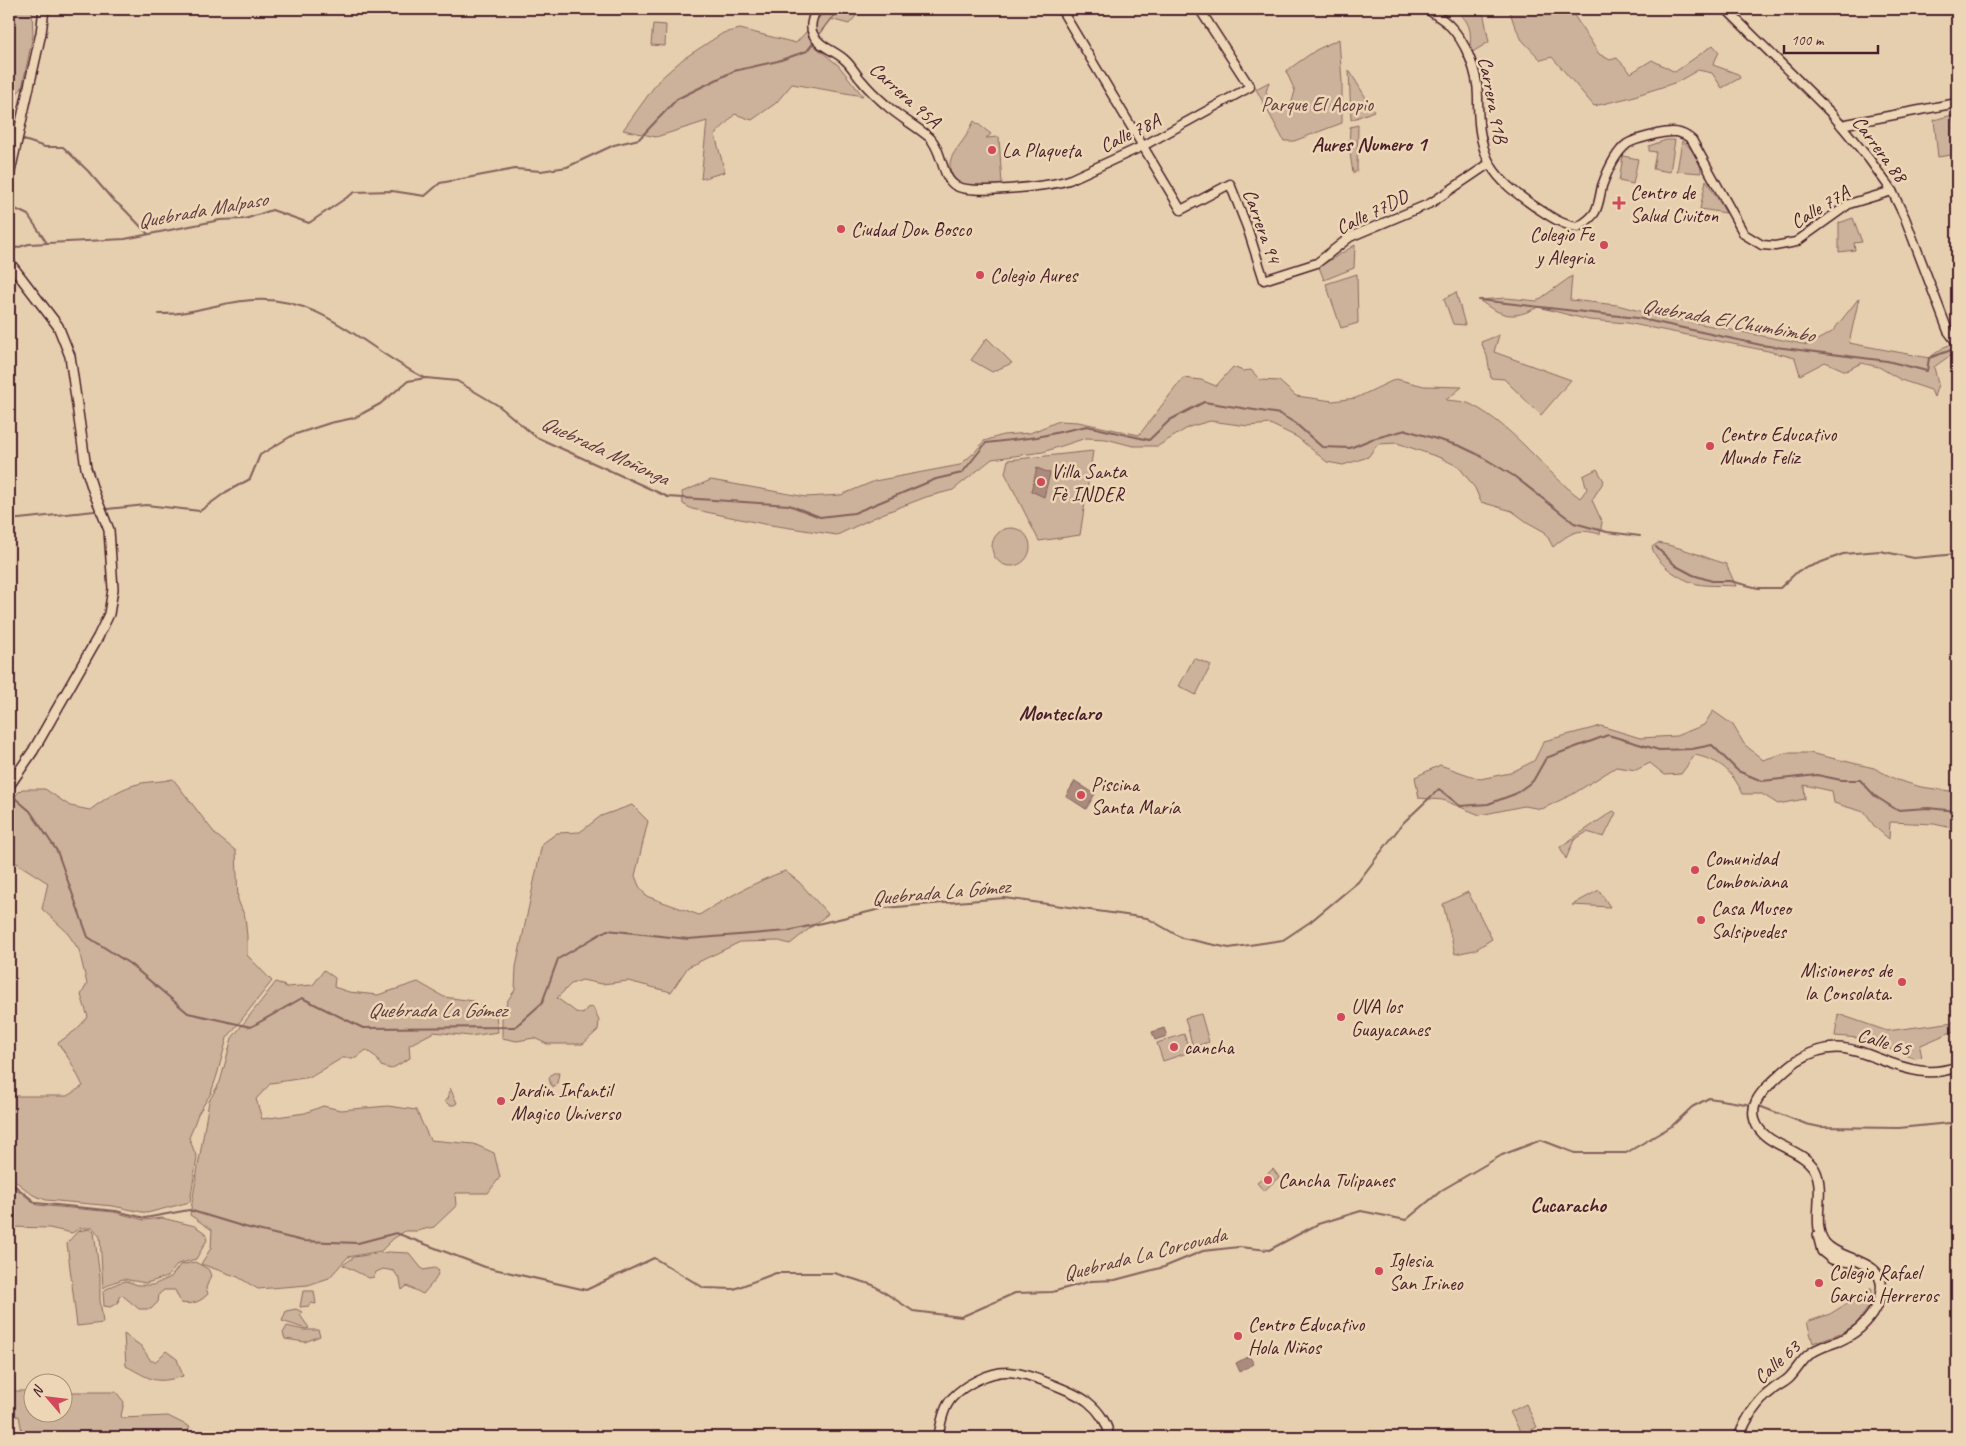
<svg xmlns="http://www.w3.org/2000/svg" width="1966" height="1446" viewBox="0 0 1966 1446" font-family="Caveat,sans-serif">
	<rect width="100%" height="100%" fill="#e6cfaf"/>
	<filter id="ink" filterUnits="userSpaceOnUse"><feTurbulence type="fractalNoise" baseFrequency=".02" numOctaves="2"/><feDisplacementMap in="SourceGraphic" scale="10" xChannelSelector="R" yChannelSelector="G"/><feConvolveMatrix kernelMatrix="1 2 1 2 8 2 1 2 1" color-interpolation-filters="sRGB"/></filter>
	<g filter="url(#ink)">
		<g fill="#ccb29a" stroke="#8b6862">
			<path d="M9,9H32L33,35L22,88L9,102Z"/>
			<path d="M827,9H862L849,24L830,19L812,44L838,65L863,96L792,84L776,103L752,120L735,114L715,135L725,172L701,179L707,121L656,137L623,130L659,80L683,59L723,33L740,29L796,43Z"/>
			<path d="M1453,9H1480L1484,16L1489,42L1469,54C1472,33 1472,21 1453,9Z"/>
			<path d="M1509,9H1570L1599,54L1610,60L1617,58L1631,73L1652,60L1675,72L1713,45L1719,52L1713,65L1738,74L1740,78L1722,88L1712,73L1698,70L1677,82L1662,87L1628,98L1594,106L1552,57L1541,60L1522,40L1514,24Z"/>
			<path d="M653,24L666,25L665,46L651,45Z"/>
			<path d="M1339,39L1342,82V123L1294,141H1284L1256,89L1269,82L1266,92L1276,111L1284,106L1285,108L1291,105L1295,91L1286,71L1316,50Z"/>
			<path d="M1349,70L1374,111L1351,120Z"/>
			<path d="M1952,115L1957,154L1938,157L1934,120Z"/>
			<path d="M974,121L991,134L986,138L999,137L1002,185L972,186L956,182C942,161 955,153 966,136C969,131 971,126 974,121Z"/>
			<path d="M1358,125L1357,171L1353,173L1349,147L1350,127Z"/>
			<path d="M1666,140H1675L1670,172L1653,169L1656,152L1649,151V146Z"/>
			<path d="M1682,141C1691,146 1702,163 1701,173L1677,171Z"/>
			<path d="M1623,156L1638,159L1633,184L1619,181Z"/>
			<path d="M1706,180L1726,213L1700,209Z"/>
			<path d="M1853,218L1862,242L1854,243L1855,250L1839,252V223Z"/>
			<path d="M1355,245L1354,268L1324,280L1319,267Z"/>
			<path d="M1357,274L1358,323L1341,328L1326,284Z"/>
			<path d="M1572,276L1570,300L1617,305L1651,314L1808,345L1832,332L1859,298L1849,343L1929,358L1944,347L1957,342V353L1948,357L1934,367L1938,384L1934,397L1931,390L1901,380L1879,367L1861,363L1846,371L1825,362L1800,375L1795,358L1768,351L1627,323L1589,320L1538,307C1513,320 1502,317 1479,300L1506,298L1537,301Z"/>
			<path d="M1456,292L1465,325L1453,324L1444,299Z"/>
			<path d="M1499,335L1494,352L1571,380L1541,415L1504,379L1491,378L1487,356L1481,342Z"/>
			<path d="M987,338L1012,363L992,372L971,360Z"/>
			<path d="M1233,367L1243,371L1251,370L1260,380L1279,381L1296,396L1333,401L1356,398L1396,379L1424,386L1462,387L1446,400C1454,401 1465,401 1472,405C1515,427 1543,470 1580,498L1587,489L1583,476L1597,469L1604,481L1592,500L1602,522L1600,534C1577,528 1571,532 1553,547L1545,532L1527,522L1512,511L1481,502L1475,488L1459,467L1441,458L1397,443L1378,444L1368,457L1343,465L1327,462L1297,437L1270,424L1248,426L1210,421L1189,427L1158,446H1133L1106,439L1086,438L1043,452L992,459L953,490L926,497L882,514L837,535L764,524L692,509L683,504L682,492L711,480L806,497L841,495L875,481L960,465L975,452L984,441L1003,435L1030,433L1059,421L1078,422L1139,435L1183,378L1201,380L1216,386Z"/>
			<path d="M1093,451L1080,535L1039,541L1005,473L1008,460Z"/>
			<circle cx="1011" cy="547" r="19"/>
			<path d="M1658,543C1682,547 1703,557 1726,564L1736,586C1726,585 1715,586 1704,585C1686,584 1656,565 1652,547Z"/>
			<path d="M1194,658L1211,665L1196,695L1179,686Z"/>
			<path d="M1713,711L1733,725L1744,744L1763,760L1785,753H1810L1874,768L1897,780L1921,787L1957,792V829L1934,824L1890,822L1889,839L1875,827L1864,812L1834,803L1832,791L1804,785L1805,799L1778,804L1762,794H1743C1731,770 1721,761 1695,755L1681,774L1665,775L1650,763L1636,770L1616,767L1573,794L1542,809L1524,806L1480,815L1443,800L1419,798L1415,777L1440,765L1480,779L1510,773L1534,761L1544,741L1601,726L1640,738L1676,736L1704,725Z"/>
			<path d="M173,779L216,835L236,851L238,900L245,917L247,936V955L272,981L227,1038L217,1075L211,1093L198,1114L189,1138L197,1158L190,1202L147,1213L113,1206L46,1200L33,1195L9,1176V1096H67L83,1086L71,1062L58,1043L76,1030L88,1017L81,995L87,984L79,950L66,931L42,909L48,883L12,860L9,854V802L22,789H45L70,806L90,810C106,798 122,787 142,783C153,781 161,782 173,779Z"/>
			<path d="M632,805L648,821L635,876L639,886L646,896L699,915C727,898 754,882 785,871L799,882L828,914L790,944L779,941L740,942L688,967L671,992L628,981L602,984L582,980L571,984L557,998L576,1012L583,1014L587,1008L593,1007L599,1021L598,1030L583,1044H547L534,1038L517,1041L502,1038V1015L508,1000L515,990L516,967L542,844L557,833L580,832L601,816Z"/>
			<path d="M1613,811L1616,813L1604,837L1587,832L1574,840L1566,859L1560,847Z"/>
			<path d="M1599,890L1610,907L1572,905Z"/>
			<path d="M1468,892L1492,939L1475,950L1455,954L1443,904Z"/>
			<path d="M324,970L335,978L334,987L349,992L378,995L418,982L444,997L474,1001L496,1015L498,1032L470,1036L434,1032L409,1045L410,1058L391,1069L381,1066L376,1057L366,1050L356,1058H342L311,1077L271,1083L256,1099L262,1119L305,1113L323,1106L341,1110L388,1106L416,1110L430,1140L474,1144L494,1153L500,1177L488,1193H455L456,1206L434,1227L417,1231H405L393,1239L381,1251L348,1257L329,1278L308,1285L258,1289L238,1277L201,1264L211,1248L212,1230L190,1215L209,1101L220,1082L232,1038L276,982L287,987L313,985Z"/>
			<path d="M1201,1014L1209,1042L1193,1047L1185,1018Z"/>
			<path d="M1838,1014L1887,1031L1954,1022L1957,1027L1956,1030L1921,1045L1920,1048L1922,1057L1914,1058L1859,1038L1835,1036Z"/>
			<path d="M1184,1034L1190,1052L1163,1061L1157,1043Z"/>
			<path d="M553,1073H559L557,1083L553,1087L550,1083L549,1077Z"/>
			<path d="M450,1088L457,1103L454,1105H449L445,1101L446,1099H448Z"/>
			<path d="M1273,1169L1279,1177L1264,1191L1257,1183Z"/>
			<path d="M9,1183L37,1205L114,1212L144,1220L162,1218L195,1226L205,1233L207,1240L196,1259L178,1264L167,1277L146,1283L123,1279L114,1282L103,1288L100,1237L93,1228H80L72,1233L49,1228L9,1227Z"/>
			<path d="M90,1229L94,1232L100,1277V1300L103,1323L77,1326L67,1243L78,1231Z"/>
			<path d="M388,1252L409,1253L423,1270L435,1268L439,1271L435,1280L423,1294L407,1286L402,1290L400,1280L394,1271L383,1269L376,1272L374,1277L369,1278L343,1265L354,1257Z"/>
			<path d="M195,1262L208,1269L211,1275L206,1288L208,1294C200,1302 192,1305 181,1303L175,1290H164L159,1294L158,1302L151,1309H139L122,1295L119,1297L118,1303L110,1307L104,1306L103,1291L118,1283L126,1281L138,1285H153L171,1277L180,1265Z"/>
			<path d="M1872,1288L1871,1304L1856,1324L1843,1332L1813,1343L1807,1322L1830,1314Z"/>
			<path d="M303,1291H314L316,1304L311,1303L309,1306L300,1307Z"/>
			<path d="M296,1309L302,1312L300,1315L309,1328L306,1329L282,1321L286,1311Z"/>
			<path d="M287,1326L304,1330H318L320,1336L305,1342L285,1339L283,1333Z"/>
			<path d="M124,1334L141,1346L151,1361H156L166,1351L177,1359L183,1376C154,1385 151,1379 126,1366Z"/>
			<path d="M13,1391H32V1414H62L63,1392H116L124,1402L121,1416L122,1418L168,1416L190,1427L184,1437H23L19,1416L11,1417Z"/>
			<path d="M1526,1404L1537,1427L1522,1435L1510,1412Z"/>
			<path d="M254,1430L265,1431L272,1437H248L254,1434Z"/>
			<path d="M674,1432V1437H647V1434Z"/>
		</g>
		<g fill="#aa8b7d" stroke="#84605c">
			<path d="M1037,468L1050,473L1044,497L1031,491Z"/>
			<path d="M1075,781L1095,794L1086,809L1066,796Z"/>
			<path d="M1164,1028L1167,1036L1155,1040L1152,1032Z"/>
			<path d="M1249,1356L1254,1364L1240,1372L1236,1363Z"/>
		</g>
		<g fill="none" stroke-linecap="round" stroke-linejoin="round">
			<g stroke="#84605c" stroke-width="2">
				<path d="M818,36L839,9"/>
				<path d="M9,134L10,135"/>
				<path d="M21,139L45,147H63L88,171L112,199L124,209L148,234"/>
				<path d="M9,206L28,215L47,243"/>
				<path d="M9,250L29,244L125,239L220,220L245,219L272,210L309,223L355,192L392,191L425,196L440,183L515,169L541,171L567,167L614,145L639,139L677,99L734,71L778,61L807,51L814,42"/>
				<path d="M1479,300L1637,318L1761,345L1887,361L1927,371L1929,358L1957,348"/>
				<path d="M159,314C168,314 177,314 186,312C209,308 230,301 254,300C324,296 366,350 425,378"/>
				<path d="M107,509L146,505L200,511L226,492L250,479L260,455L293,435L330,423L354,418L380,404L408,381L426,378L457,381L499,406L536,437L668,497L789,505L820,517L854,513L936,479L962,473L986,443L1037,437L1087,426L1149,440L1170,420L1204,402L1280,414L1295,423L1322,447L1350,448L1372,439L1406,430L1460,446L1477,454L1514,476L1574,523L1607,532L1640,536"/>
				<path d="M9,520L95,511"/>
				<path d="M1656,547L1676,566L1693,575L1712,581H1730L1758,588H1780L1798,571L1843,554L1880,551L1914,558L1957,554"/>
				<path d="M9,793L30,811L57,851L88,937L130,964L188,1013L251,1027L302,998L363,1028L515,1027L542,1003L558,959L607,930L688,939L788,931L885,908L1004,898L1147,918L1182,938L1229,948L1283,940L1310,922L1358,882L1403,823L1439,789L1460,806L1488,804L1515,794L1533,781L1546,758L1608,735L1659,750L1692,749L1712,745L1738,771L1762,781L1817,775L1841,780H1860L1875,796L1897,810L1928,808L1957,811"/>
				<path d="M1759,1106L1806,1124L1820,1127L1899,1128L1949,1123L1957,1125"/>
				<path d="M9,1181L36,1203L116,1211L145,1218L189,1210L245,1227L303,1241L358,1243L396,1233L485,1267L586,1290L654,1258L704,1288L734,1289L776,1273H834L873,1285L913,1311L961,1317L1015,1293L1052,1292L1091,1281L1115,1280L1164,1267L1203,1251L1239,1247L1269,1250L1318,1224L1361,1211L1406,1220L1442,1190L1502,1155L1541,1140L1575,1153H1626L1672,1126L1692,1107L1709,1098L1752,1105"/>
			</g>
			<g stroke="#4a1f2b" stroke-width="11">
				<g id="tertiary">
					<path d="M817,9C813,16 809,26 813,34C819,47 836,51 845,60C852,66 856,75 862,81C869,90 878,98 886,105C899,117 916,126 929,137C943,150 941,178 956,186C973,195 1050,186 1069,180L1143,146L1250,87L1202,13L1210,9"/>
					<path d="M1061,9L1181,210L1230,184L1247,227L1264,280L1317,263L1350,237L1431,203L1490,163"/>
					<path d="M1427,9C1434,14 1442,18 1448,24C1466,41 1478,73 1478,97C1478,120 1479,142 1490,164C1500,182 1517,194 1534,206C1548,215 1561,225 1578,227C1584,223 1591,219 1595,212C1599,205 1600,195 1602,186C1607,172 1615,153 1627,144C1636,138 1647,137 1657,134C1671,131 1681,130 1692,140L1744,234L1762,245L1775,246L1796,242L1849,204L1892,191"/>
					<path d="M1726,9L1831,113L1869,159L1892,191L1905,218L1948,331L1957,343"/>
					<path d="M1841,125L1957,103"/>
					<path d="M938,1437C941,1424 943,1408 952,1398C964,1385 989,1372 1006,1372C1023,1371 1075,1392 1088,1402C1098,1410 1109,1424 1109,1437"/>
				</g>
			</g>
			<g stroke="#4a1f2b" stroke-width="12">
				<g id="secondary">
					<path d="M9,176L41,33L44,9"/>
					<path d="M9,262L58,326L70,356L86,468L93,490L109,530L113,589L109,614L98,637L33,751L9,786"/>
					<path d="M1818,1235L1822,1251L1832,1259L1851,1262"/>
					<path d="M9,1380V1397"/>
					<path d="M1739,1437C1746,1419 1755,1403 1771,1391C1776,1386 1784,1383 1789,1378C1797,1370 1802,1359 1811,1353C1820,1347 1830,1344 1839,1341C1860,1332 1877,1314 1881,1291C1886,1261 1844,1261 1828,1246C1808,1229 1827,1193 1815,1170C1802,1147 1764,1147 1755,1121C1750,1106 1759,1095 1769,1085C1778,1077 1787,1067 1798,1060C1847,1030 1874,1065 1920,1071C1933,1073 1945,1071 1957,1067"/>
				</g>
			</g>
			<use href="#tertiary" stroke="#ecd6b5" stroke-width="8"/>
			<use href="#secondary" stroke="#ecd6b5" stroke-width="9"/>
		</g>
	</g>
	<g fill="#d1495b" stroke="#ecd6b5" stroke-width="2">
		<circle cx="992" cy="150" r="5"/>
		<path d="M1616.5 195.5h5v5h5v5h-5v5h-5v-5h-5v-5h5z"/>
		<circle cx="841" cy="229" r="5"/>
		<circle cx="1604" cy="245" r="5"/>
		<circle cx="980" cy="275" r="5"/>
		<circle cx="1710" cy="446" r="5"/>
		<circle cx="1041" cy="482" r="5"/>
		<circle cx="1081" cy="795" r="5"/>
		<circle cx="1695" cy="870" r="5"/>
		<circle cx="1701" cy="920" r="5"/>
		<circle cx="1902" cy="982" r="5"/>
		<circle cx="1341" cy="1017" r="5"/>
		<circle cx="1174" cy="1047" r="5"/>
		<circle cx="501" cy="1101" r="5"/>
		<circle cx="1268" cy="1180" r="5"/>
		<circle cx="1379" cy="1271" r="5"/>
		<circle cx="1819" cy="1283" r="5"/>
		<circle cx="1238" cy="1336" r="5"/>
	</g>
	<g text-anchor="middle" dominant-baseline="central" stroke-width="5" stroke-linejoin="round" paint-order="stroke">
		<g font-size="20" fill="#4a1f2b" stroke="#ecd6b5">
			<text transform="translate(905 95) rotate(42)">Carrera 95A</text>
			<text transform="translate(1493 100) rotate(79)">Carrera 91B</text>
			<text transform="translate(1130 133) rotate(-26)">Calle 78A</text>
			<text transform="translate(1880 149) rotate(53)">Carrera 88</text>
			<text transform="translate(1820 207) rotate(-31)">Calle 77A</text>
			<text transform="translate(1372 212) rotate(-26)">Calle 77DD</text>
			<text transform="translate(1262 226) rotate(70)">Carrera 94</text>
			<text transform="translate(1884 1042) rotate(17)">Calle 65</text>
			<text transform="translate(1777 1362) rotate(-42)">Calle 63</text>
		</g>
		<g font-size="20" fill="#643c41" stroke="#ecd6b5">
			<text x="1317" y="104">Parque El Acopio</text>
		</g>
		<g font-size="20" fill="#4a1f2b" stroke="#ecd6b5" text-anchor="start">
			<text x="1002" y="150">La Plaqueta</text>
			<text x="1630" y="192">Centro de<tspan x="1630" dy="23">Salud Civiton</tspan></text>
			<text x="851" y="229">Ciudad Don Bosco</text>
			<text x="1594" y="234" text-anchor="end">Colegio Fe<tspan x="1594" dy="23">y Alegria</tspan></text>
			<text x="990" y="275">Colegio Aures</text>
			<text x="1720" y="434">Centro Educativo<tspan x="1720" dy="23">Mundo Feliz</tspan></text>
			<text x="1051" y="471">Villa Santa<tspan x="1051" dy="23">Fè INDER</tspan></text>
			<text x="1091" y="784">Piscina<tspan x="1091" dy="23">Santa María</tspan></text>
			<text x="1705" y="858">Comunidad<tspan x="1705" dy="23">Comboniana</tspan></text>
			<text x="1711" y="908">Casa Museo<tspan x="1711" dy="23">Salsipuedes</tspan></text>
			<text x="1892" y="970" text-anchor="end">Misioneros de<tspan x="1892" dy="23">la Consolata.</tspan></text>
			<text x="1351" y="1006">UVA los<tspan x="1351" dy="23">Guayacanes</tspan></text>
			<text x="1184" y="1047">cancha</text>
			<text x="511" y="1090">Jardin Infantil<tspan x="511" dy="23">Magico Universo</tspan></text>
			<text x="1278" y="1180">Cancha Tulipanes</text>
			<text x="1389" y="1260">Iglesia<tspan x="1389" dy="23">San Irineo</tspan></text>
			<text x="1829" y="1272">Colegio Rafael<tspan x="1829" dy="23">Garcia Herreros</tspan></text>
			<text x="1248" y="1324">Centro Educativo<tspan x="1248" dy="23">Hola Niños</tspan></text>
		</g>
		<g font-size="21" font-weight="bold" fill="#4a1f2b" stroke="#ecd6b5">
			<text x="1369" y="144">Aures Numero 1</text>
			<text x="1060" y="713">Monteclaro</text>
			<text x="1568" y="1205">Cucaracho</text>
		</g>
		<g font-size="21" font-style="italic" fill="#623a40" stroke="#ecd6b5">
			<text transform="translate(202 210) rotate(-10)">Quebrada Malpaso</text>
			<text transform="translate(1728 320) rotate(10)">Quebrada El Chumbimbo</text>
			<text transform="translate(605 450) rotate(25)">Quebrada Moñonga</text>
			<text transform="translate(940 892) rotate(-5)">Quebrada La Gómez</text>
			<text x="437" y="1010">Quebrada La Gómez</text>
			<text transform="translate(1144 1254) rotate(-14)">Quebrada La Corcovada</text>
		</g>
	</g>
	<rect width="1966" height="1446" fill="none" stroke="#ecd6b5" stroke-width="30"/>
	<rect x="15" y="15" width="1936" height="1416" fill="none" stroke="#4a1f2b" stroke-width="2" filter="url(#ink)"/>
	<g transform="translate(48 1398) rotate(298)"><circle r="24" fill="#ecd6b5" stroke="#ab8d7e"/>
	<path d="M0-4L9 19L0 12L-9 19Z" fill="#d1495b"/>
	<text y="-8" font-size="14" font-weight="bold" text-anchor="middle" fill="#4a1f2b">N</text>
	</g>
	<path d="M1784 45v8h94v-8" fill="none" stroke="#4a1f2b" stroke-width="2.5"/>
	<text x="1791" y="45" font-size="15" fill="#4a1f2b" stroke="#ecd6b5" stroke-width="4" paint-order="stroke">100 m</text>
</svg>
